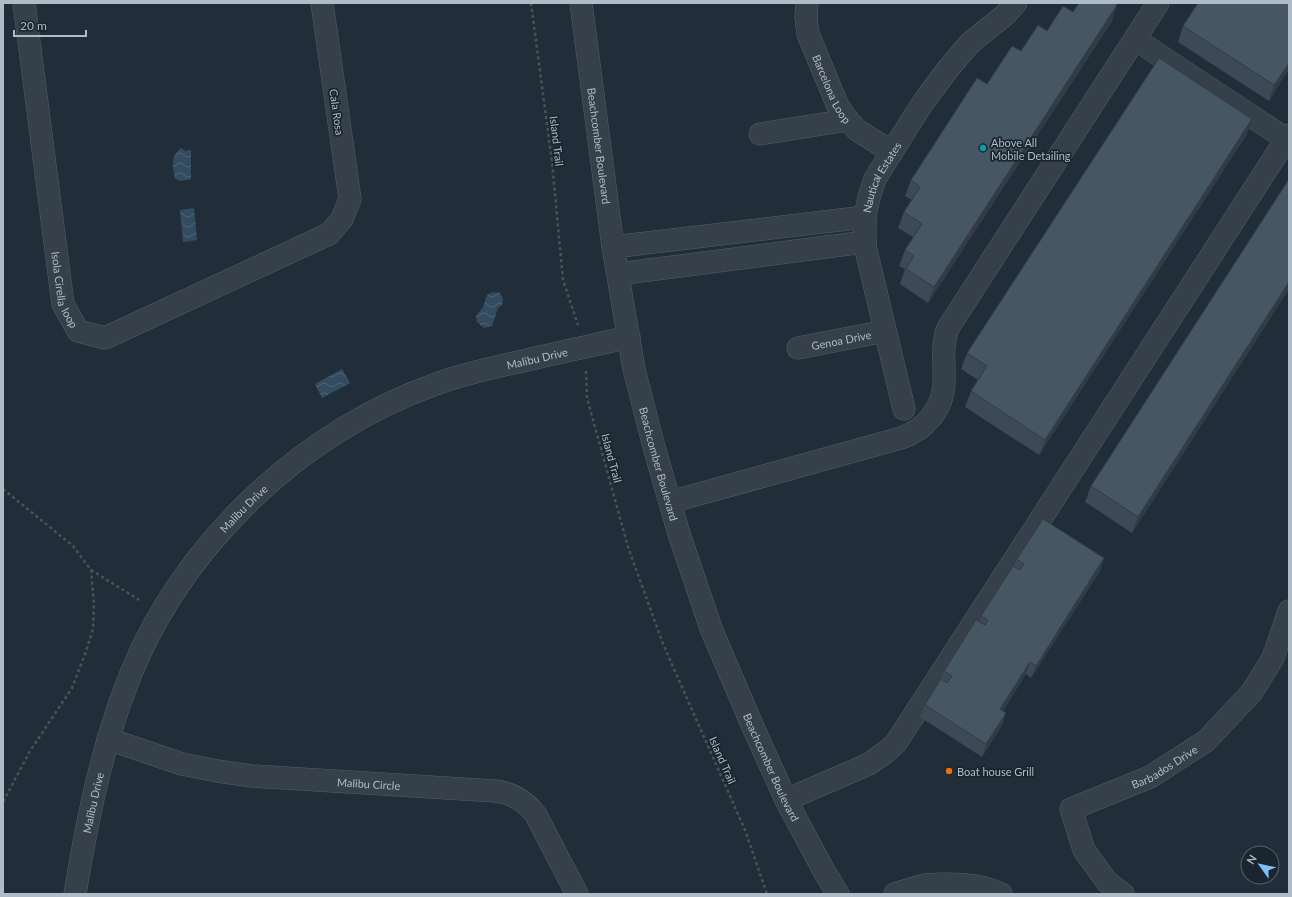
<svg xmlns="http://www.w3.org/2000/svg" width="1292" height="897" viewBox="0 0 1292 897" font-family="Lato,sans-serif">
	<defs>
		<pattern id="water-waves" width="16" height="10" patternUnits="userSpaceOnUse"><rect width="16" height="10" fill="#344c61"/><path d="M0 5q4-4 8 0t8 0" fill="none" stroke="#4f6476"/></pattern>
	</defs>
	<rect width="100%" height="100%" fill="#212e3a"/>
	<g fill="url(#water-waves)">
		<path d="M181,148L185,151L191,150V179L181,181L175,179C173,166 170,157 181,148Z"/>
		<path d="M194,208L197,240L183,242L180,210Z"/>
		<path d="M493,292L500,293L503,299L502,305L498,308L492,326L484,328L477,322L476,316L483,307L487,295Z"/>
		<path d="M342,369L350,383L322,398L315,384Z"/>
	</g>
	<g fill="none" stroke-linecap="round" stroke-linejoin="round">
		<g stroke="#525e68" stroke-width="23">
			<g id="minor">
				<path id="s1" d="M24,3L63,304L78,331L105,338L329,234L342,219L350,199L322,3"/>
				<path id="s2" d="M581,3L613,247L634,369L654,447L679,534L712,631L753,727L786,800L824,871L838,894"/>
				<path id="s3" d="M807,3L806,17L808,34L837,104L846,118L857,130L892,152"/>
				<path d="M1135,39L1286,139"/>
				<path d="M760,134L848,120"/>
				<path d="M613,247L865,217"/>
				<path d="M618,274L865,242"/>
				<path id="s4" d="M798,348L885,331"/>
				<path id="s5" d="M904,409L865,246V217L869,197L875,179L908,126L927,97L948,69L970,43L1006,14L1016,3"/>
				<path d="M670,502L901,438C925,430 943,409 944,383C945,365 941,346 948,328L1158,3"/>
				<path id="s6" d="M108,739L182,764L217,771L252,776L495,791C513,793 525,801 536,815L577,894"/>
				<path d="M786,800L869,764L886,752L896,743L1289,135"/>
				<path id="s7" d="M75,894C86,827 99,761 122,697C172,554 294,435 436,384C466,373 496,367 527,360C561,352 595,345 629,337"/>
				<path d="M895,894C905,891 915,887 925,885C947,883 982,883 1001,894"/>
				<path id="s8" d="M1123,894L1107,882L1084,850L1071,809L1150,777L1206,741L1252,692L1273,658L1289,611"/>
			</g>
		</g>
		<g stroke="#405758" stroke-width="2.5" stroke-dasharray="3 3" stroke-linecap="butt">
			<path d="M531,3L552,162L563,280L578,325"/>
			<path d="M586,371L587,398L628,547L663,644L745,830L767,894"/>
			<path d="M3,489L73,546L91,570L94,604L93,629L84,657L72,688L30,751L3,802"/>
			<path d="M91,570L141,601"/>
		</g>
		<use href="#minor" stroke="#35404a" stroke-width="22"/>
	</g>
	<g fill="#3d4a55">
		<path d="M1289,3V69L1269,101L1178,42L1183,26Z"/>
		<path d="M1073,12L1112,21L928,303L900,284L905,269L899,266L905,250L913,237L898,228L904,212L912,200L905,196L911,180L987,84L1021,51L1047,31Z"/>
		<path d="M1247,134L1039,455L965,407L971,391L978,380L961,369L967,353Z"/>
		<path d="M1289,179V289L1132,533L1085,502L1091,486Z"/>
		<path d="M1104,558L1100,571L1031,678L1026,674L1003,711L1006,713L1002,725L982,757L920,717L925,705L939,682L944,671L979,622L981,616L1014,566L1017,559Z"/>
	</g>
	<g fill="#323c45">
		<path d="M1117,5L1112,21L928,303L934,287Z"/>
		<path d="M1289,63V69L1269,101L1274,85Z"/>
		<path d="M1252,119L1247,134L1039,455L1045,440Z"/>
		<path d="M1289,282V289L1132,533L1138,517Z"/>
		<path d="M1104,558L1100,571L1031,678L1036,666Z"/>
		<path d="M1030,662L1026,674L996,721L1000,709Z"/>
		<path d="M1006,713L1002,725L982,757L986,744Z"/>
	</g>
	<g fill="#475663" stroke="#323c45">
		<path d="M1079,3H1114L1117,5L934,287L906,269L914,256L905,250L922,224L904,212L920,187L911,180L977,78L987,84L1012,46L1021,51L1038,25L1047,31L1063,6L1073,12Z"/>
		<path d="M1198,3H1289V63L1274,85L1183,26Z"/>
		<path d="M1159,58L1252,119L1045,440L971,391L987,366L967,353Z"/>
		<path d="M1289,179V282L1138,517L1091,486Z"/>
		<path d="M1043,519L1104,558L1036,666L1030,662L1000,709L1006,713L986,744L925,705L941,679L947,683L952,676L944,671L976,620L985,625L988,620L981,616L1013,566L1020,570L1024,564L1017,559Z"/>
	</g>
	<circle fill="#0f9aa8" stroke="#1a252f" stroke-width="1.5" cx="983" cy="148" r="4"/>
	<circle fill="#e8710a" stroke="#1a252f" stroke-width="1.5" cx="949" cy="771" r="4"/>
	<g text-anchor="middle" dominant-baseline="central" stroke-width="3.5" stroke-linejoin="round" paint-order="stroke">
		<g font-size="11" fill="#afbbc6" stroke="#1a252f">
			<text stroke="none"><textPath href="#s3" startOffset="91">Barcelona Loop</textPath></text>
			<text transform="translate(337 112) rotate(82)">Cala Rosa</text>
			<text transform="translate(557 141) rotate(83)">Island Trail</text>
			<text stroke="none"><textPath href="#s2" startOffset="144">Beachcomber Boulevard</textPath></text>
			<text stroke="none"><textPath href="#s5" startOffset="240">Nautical Estates</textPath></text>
			<text stroke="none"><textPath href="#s1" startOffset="290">Isola Cirella loop</textPath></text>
			<text stroke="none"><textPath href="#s4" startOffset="44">Genoa Drive</textPath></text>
			<text stroke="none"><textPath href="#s7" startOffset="765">Malibu Drive</textPath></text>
			<text transform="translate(612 458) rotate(75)">Island Trail</text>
			<text stroke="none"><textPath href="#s2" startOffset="468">Beachcomber Boulevard</textPath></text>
			<text stroke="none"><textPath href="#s7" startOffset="429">Malibu Drive</textPath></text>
			<text transform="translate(723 760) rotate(66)">Island Trail</text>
			<text stroke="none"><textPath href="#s8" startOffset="205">Barbados Drive</textPath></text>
			<text stroke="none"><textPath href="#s2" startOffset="792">Beachcomber Boulevard</textPath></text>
			<text stroke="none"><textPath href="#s6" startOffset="266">Malibu Circle</textPath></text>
			<text stroke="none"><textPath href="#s7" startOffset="93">Malibu Drive</textPath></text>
		</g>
		<g font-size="11" fill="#afbbc6" stroke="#1a252f" text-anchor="start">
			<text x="991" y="142">Above All<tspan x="991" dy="13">Mobile Detailing</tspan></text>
			<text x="957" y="771">Boat house Grill</text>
		</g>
	</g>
	<rect width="1292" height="897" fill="none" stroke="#afbbc6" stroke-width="8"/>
	<g transform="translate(1260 865) rotate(303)"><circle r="19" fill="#1a252f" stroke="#56616b"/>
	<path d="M0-3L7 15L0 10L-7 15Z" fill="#81bdfa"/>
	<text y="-6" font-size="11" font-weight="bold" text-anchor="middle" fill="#afbbc6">N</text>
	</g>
	<path d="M14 30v6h72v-6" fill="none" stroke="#afbbc6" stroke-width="2"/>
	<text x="20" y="30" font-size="12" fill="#afbbc6" stroke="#1a252f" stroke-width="3" paint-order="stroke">20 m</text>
</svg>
